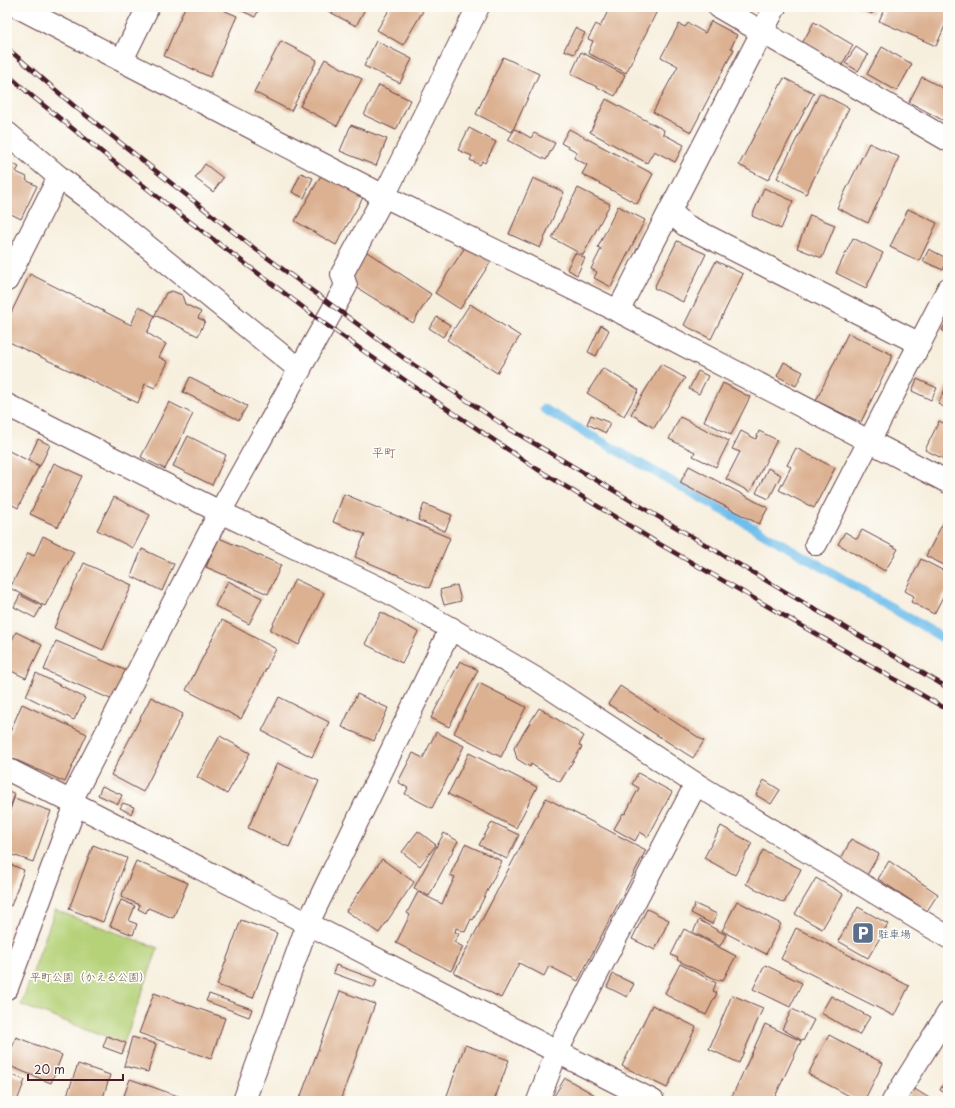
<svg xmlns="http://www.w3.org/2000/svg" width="955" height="1108" viewBox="0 0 955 1108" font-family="'Playpen Sans','Klee One',sans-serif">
	<rect width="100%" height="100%" fill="#fdfcf7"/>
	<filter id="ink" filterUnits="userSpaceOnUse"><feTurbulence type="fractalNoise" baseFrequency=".025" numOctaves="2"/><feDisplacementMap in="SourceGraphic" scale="8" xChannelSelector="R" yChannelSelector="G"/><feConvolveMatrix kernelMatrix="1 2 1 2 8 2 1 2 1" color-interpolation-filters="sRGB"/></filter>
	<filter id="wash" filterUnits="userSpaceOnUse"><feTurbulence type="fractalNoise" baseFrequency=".012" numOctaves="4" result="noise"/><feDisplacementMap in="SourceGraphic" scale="16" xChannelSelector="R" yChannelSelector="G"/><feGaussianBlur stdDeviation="0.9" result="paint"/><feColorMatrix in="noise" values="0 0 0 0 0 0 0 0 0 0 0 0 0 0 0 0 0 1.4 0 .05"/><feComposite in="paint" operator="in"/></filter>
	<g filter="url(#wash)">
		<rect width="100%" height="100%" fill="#f7efde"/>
		<path fill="#b6d279" stroke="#807852" d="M55,910L158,948L124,1043L21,1005Z"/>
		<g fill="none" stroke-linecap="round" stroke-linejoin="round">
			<path stroke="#70beeb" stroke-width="9" d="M544,409L814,562L948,641"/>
		</g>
		<g id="blocks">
			<g fill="#dcb192">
				<path d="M185,7H216L237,16L210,77L164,56Z"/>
				<path d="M234,7H260L255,17Z"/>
				<path d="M327,7H366L356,26L326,10Z"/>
				<path d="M391,7H416L423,11L403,45L377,30Z"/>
				<path d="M610,7H628L635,11L637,7H659L626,73L588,53L593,41L588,39L596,24L600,27Z"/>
				<path d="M856,7H875L872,14Z"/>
				<path d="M885,7H948V19L936,46L879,21Z"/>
				<path d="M711,21L737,35L731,48L734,49L691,132L653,112L678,66L661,57L679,24L685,27L688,23L705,33Z"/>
				<path d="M814,22L853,45L839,70L800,47Z"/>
				<path d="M575,28L585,33L574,54L564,50Z"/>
				<path d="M281,41L317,60L291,111L254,92Z"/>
				<path d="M376,41L412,59L400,83L364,66Z"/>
				<path d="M856,47L868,55L858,71L845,63Z"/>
				<path d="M882,47L912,64L897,91L867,74Z"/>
				<path d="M581,52L625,75L615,96L571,74Z"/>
				<path d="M503,57L539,74L512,132L476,114Z"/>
				<path d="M325,59L362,79L337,126L300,106Z"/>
				<path d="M922,77L948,91V123L909,102Z"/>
				<path d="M784,78L814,93L768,180L739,165Z"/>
				<path d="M379,85L410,100L396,130L364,115Z"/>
				<path d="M820,93L849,108L806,194L777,178Z"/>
				<path d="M606,99L664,130L663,134L684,145L675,162L654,151L647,163L590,132Z"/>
				<path d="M351,125L387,139L376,166L340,151Z"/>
				<path d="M469,128L496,142L485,163L482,161L480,165L470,160L472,156L458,150Z"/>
				<path d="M515,129L531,138L534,133L555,143L546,160L508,140Z"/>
				<path d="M569,129L653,174L637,204L582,174L587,165L574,158L577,152L561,143Z"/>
				<path d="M869,143L899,157L868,223L837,208Z"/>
				<path d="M9,162L19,167L16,172L27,177L26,180L37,186L21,219L7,212V166Z"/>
				<path d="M205,164L223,178L213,192L195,178Z"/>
				<path d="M323,172L364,196L336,245L295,221Z"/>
				<path d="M301,173L313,178L304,198L292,192Z"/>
				<path d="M533,178L564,192L540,248L509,234Z"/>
				<path d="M578,188L610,204L583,255L552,238Z"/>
				<path d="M764,188L793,201L781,229L752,216Z"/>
				<path d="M618,206L645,220L611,287L594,278L597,272L591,269L601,249L598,247Z"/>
				<path d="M908,209L937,223L919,261L890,247Z"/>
				<path d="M810,215L835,225L822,258L797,248Z"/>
				<path d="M853,238L883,253L866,288L836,273Z"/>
				<path d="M469,241L494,257L460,309L435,293Z"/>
				<path d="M677,241L706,254L683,302L654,288Z"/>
				<path d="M929,249L948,259L943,270L923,261Z"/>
				<path d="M367,252L431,294L413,323L348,282Z"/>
				<path d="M575,253L585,258L577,275L567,269Z"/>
				<path d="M716,261L743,274L711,339L684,325Z"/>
				<path d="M30,274L131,325L139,306L155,316L147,333L166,344L159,357L168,362L155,388L145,384L138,403L7,341V321Z"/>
				<path d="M172,291L182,295L185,304L201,312L198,318L205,321L198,336L155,315L166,293Z"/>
				<path d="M470,304L520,336L497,373L447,340Z"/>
				<path d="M437,317L450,325L443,337L429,328Z"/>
				<path d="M948,319V333L942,330Z"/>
				<path d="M601,325L609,330L596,356L588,352Z"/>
				<path d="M848,333L893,355L861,422L816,401Z"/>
				<path d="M784,362L803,372L796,386L777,376Z"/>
				<path d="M661,364L685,378L654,428L631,414Z"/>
				<path d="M603,368L639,390L624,416L587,393Z"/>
				<path d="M698,371L708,376L699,394L689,389Z"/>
				<path d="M190,377L247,406L239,420L183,392Z"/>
				<path d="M917,379L937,388L931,400L912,391Z"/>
				<path d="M723,383L750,397L731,435L704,421Z"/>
				<path d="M948,383V409L938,404Z"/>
				<path d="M169,402L193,414L165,469L141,457Z"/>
				<path d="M591,415L610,423L606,433L587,424Z"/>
				<path d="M680,417L729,441L716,467L693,456L695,452L669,439Z"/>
				<path d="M939,421L948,425V461L925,450Z"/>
				<path d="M741,431L756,439L759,431L777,440L750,492L726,479L740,452L732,449Z"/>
				<path d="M188,436L226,455L212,485L173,466Z"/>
				<path d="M38,439L50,445L40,466L28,460Z"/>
				<path d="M796,448L835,468L814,508L779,490L791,467L787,465Z"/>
				<path d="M9,451L39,466L18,508L7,502V455Z"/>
				<path d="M54,463L82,476L58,527L30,514Z"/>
				<path d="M689,466L768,508L759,524L680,483Z"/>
				<path d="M768,468L781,475L769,499L756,493Z"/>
				<path d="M344,494L450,538L429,588L355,557L365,534L333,522Z"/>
				<path d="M114,497L150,515L133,548L97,530Z"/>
				<path d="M424,504L452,515L445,531L418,520Z"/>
				<path d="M948,513V567L926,556Z"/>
				<path d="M862,530L898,549L885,571L838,544L845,532L857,539Z"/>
				<path d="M43,536L74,552L45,606L10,588L28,553L34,556Z"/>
				<path d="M219,538L281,565L268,594L206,567Z"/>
				<path d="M142,549L174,564L162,591L131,576Z"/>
				<path d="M921,559L948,573V587L934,614L911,602L914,596L905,591Z"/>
				<path d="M84,563L132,585L103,650L54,628Z"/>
				<path d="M295,579L324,593L299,645L270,630Z"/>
				<path d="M228,581L262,598L249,624L215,606Z"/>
				<path d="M457,585L461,601L444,605L440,590Z"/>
				<path d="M20,595L42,606L35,618L14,607Z"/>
				<path d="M381,612L418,632L402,663L365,644Z"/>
				<path d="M222,620L276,649L241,719L186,690Z"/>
				<path d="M16,632L42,645L26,678L7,669V650Z"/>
				<path d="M56,641L127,671L115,701L44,670Z"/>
				<path d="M460,661L478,670L449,727L431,718Z"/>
				<path d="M36,673L85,698L74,720L26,696Z"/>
				<path d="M479,683L526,707L501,757L454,733Z"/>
				<path d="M620,686L704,741L693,758L608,704Z"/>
				<path d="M357,694L388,708L374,741L342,727Z"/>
				<path d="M151,697L183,714L143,792L111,775Z"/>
				<path d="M279,697L329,722L312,757L262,731Z"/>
				<path d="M22,704L87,734L65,782L7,756V739Z"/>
				<path d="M539,708L584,736L579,745L582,747L560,782L531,764L530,767L517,759L514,748Z"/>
				<path d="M436,732L464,746L432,808L405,794L408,788L398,782L413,753L423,758Z"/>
				<path d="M220,736L250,753L227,794L197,777Z"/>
				<path d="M469,753L537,787L516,828L448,794Z"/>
				<path d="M277,763L319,781L289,847L248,828Z"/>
				<path d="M638,773L672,792L648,837L640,832L635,841L614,829L623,813L625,814L639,788L632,784Z"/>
				<path d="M764,780L780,790L771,804L756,795Z"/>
				<path d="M102,786L122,795L118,804L98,795Z"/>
				<path d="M7,790L15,794L7,816Z"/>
				<path d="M14,798L51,811L33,862L7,853V819Z"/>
				<path d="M546,798L646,850L578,981L549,966L544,976L519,963L501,998L454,973Z"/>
				<path d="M123,803L134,807L131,814L120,808Z"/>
				<path d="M492,822L519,835L507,859L479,845Z"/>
				<path d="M721,826L752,843L735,875L704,858Z"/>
				<path d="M418,831L436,845L420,866L402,852Z"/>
				<path d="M444,833L458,841L429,896L414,888Z"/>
				<path d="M851,839L879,854L867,875L840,861Z"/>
				<path d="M465,844L502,861L473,920L471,919L465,932L456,928L455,932L459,934L454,942L463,947L451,971L396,943L410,915L407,913L418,892L442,904L455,877L450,875Z"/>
				<path d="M93,845L127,858L103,922L69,909Z"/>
				<path d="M763,850L801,869L784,903L746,884Z"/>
				<path d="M382,859L414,882L379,933L346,911Z"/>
				<path d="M136,861L188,883L173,918L148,908L146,913L138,909L140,905L121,897Z"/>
				<path d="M889,861L938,894L927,911L878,879Z"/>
				<path d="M7,863L24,870L11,906L7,904Z"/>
				<path d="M816,878L843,894L822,929L795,914Z"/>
				<path d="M121,900L135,906L129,921L137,924L133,935L110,926Z"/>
				<path d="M737,901L781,924L766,954L722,931Z"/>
				<path d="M695,904L717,914L712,924L691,913Z"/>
				<path d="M858,907L888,924L868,958L838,941Z"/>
				<path d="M647,909L669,920L655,950L632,939Z"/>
				<path d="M241,920L277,933L253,998L217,985Z"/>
				<path d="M699,920L726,935L720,946L693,932Z"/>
				<path d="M796,928L909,986L894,1016L781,959Z"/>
				<path d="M684,929L736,956L723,980L720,979L719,981L677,960L678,958L671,955Z"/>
				<path d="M680,964L716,983L713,991L717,993L706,1015L668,996V995L665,993Z"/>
				<path d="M336,965L377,980L374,988L333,973Z"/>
				<path d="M765,965L802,983L790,1007L753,989Z"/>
				<path d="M613,974L634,984L627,997L607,987Z"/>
				<path d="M340,991L375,1004L340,1101H299Z"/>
				<path d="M154,993L225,1018L211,1059L139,1033Z"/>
				<path d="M209,994L252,1009L249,1017L206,1001Z"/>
				<path d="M732,995L763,1008L739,1063L709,1049Z"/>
				<path d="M831,996L870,1017L859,1035L821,1013Z"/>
				<path d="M652,1005L696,1027L667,1088L622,1066Z"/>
				<path d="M792,1009L814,1020L803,1041L782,1029Z"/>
				<path d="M765,1024L801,1041L773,1101H730Z"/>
				<path d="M829,1035L883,1063L864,1101H859L808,1074Z"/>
				<path d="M107,1036L126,1043L122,1054L103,1047Z"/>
				<path d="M16,1037L62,1055L51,1083L7,1065V1062Z"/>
				<path d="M132,1037L156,1044L148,1072L124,1066Z"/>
				<path d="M465,1045L509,1060L494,1101H445Z"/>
				<path d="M78,1064L110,1075L102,1101H65Z"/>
				<path d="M7,1073L25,1080L17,1101L7,1099Z"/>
				<path d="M948,1075V1095L940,1090Z"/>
				<path d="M565,1078L595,1095L592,1101H551Z"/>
				<path d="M130,1079L192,1101H122Z"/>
				<path d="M913,1088L934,1101H910L906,1098Z"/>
			</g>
		</g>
	</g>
	<g filter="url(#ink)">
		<use href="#blocks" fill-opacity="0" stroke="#643e46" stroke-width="1"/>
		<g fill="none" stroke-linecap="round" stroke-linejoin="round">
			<g stroke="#643e46" stroke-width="24">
				<g id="street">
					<path d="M18,7L384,196L618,311L948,482"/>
					<path d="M719,7L948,140"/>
					<path d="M122,60L148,7"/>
					<path d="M7,133L59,177L94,203L300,370"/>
					<path d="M670,211L685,225L920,344"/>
					<path d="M7,280L59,177"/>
					<path d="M618,311L775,7"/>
					<path d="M7,405L220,512L388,592L540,681L696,784L948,937"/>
					<path d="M816,544L948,289"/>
					<path d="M7,769L653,1101"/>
					<path d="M71,801L220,512L346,286L342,274L384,196L478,7"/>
					<path d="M7,988L76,804"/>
					<path d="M244,1101L308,923L451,628"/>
					<path d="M538,1101L557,1051L696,784"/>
					<path d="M893,1101L948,1013"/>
				</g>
			</g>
			<use href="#street" stroke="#fff" stroke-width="22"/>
			<g stroke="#4a1f2b" stroke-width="4.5">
				<g id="rail">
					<path d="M7,48L73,105L171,183L254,248L405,359L508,428L948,688"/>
					<path d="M7,74L32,96L164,202L325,324L412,385L537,469L656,542L948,710"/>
				</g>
			</g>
			<use href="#rail" stroke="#fdfcf7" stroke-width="3" stroke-dasharray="9" stroke-linecap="butt"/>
		</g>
	</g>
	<defs>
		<g id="parking-square" transform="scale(1.15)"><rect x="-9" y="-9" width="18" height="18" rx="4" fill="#5c6f8a" stroke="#fdfcf7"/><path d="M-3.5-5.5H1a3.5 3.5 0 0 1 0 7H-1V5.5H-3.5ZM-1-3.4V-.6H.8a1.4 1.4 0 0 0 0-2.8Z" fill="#fff"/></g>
	</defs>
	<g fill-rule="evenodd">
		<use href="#parking-square" x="863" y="933"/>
	</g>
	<g text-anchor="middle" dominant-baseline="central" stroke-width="3.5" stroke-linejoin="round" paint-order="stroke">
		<g font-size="11" fill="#4e5e75" stroke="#fdfcf7" text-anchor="start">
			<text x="878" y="933">駐車場</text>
		</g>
		<g font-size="11" fill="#6a5542" stroke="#fdfcf7">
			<text x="90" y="976">平町公園（かえる公園）</text>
		</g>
		<g font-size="12" fill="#7d524f" stroke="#fdfcf7">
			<text x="384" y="452">平町</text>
		</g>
	</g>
	<rect width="955" height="1108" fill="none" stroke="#fdfcf7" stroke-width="24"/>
	<path d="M28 1074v6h95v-6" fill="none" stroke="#4a1f2b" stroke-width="2"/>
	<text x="34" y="1074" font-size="12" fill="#4a1f2b" stroke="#fdfcf7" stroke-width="3" paint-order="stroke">20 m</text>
</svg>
